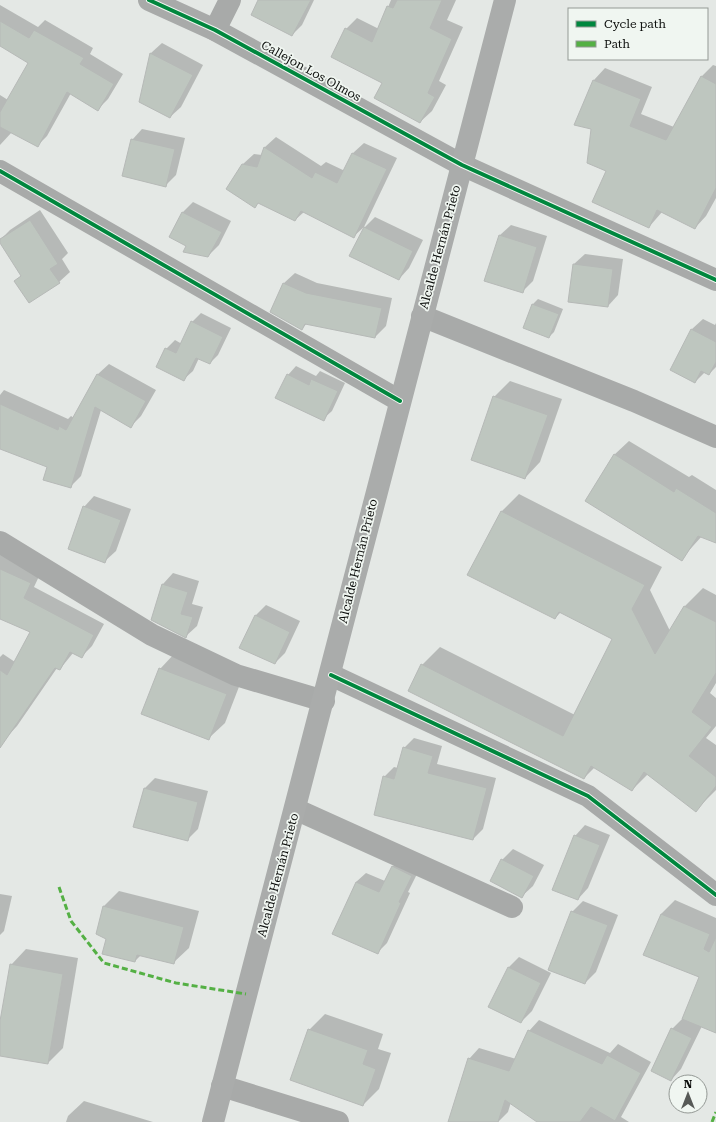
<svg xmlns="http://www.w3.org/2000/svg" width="716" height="1122" viewBox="0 0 716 1122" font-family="'Roboto Serif',serif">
	<rect width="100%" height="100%" fill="#e4e8e5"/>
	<g fill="#0003">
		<path d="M260,0H314L302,25L292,35Z"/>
		<path d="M391,0H456L447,20L463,27L439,81L446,85L432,111L420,122L384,82L346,29L357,18L379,29Z"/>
		<path d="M0,5L38,27L45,20L93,48L90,54L123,74L108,99L98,109L71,93L47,136L37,146L12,132L0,145V95L8,100L30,62L0,45Z"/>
		<path d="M162,43L203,65L181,107L170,117L140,102L151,53Z"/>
		<path d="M713,65L716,66V198L706,216L695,228L662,212L649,227L607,170L592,128L594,80L605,68L652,87L641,114L674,127L701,77Z"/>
		<path d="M142,129L185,138L176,175L166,185L132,140Z"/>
		<path d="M276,137L321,166L326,162L345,171L353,153L364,143L397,158L364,227L353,237L304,212L295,220L243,164L254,154L262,155L265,147Z"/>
		<path d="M193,202L231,221L219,245L208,256L170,236L183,212Z"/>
		<path d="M40,210L68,253L62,259L70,272L59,282L16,281L22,275L0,240L10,230Z"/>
		<path d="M375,217L423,240L409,268L399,279L364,228Z"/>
		<path d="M511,225L547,236L533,281L522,292L500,235Z"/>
		<path d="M585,254L623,259L618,295L608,306L574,264Z"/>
		<path d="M295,273L317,283L392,298L386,326L375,337L307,323L302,329L271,311L284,283Z"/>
		<path d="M538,299L563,309L554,332L549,337L533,304Z"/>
		<path d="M201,313L231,328L218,355L210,363L199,358L193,371L184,379L166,349L175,340L182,344L192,322Z"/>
		<path d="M703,319L715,325L716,323V367L709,374L705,372L695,382L692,329Z"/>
		<path d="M109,364L156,390L141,416L131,426L101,410L81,476L70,487L48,466L0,448V395L4,390L68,419L71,416L74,418L98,374Z"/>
		<path d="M296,366L316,376L320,371L345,383L332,411L323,419L288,375Z"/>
		<path d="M510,381L562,399L540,462L525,478L494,397Z"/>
		<path d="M629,441L689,477L692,475L716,490V542L702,536L684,556L614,455Z"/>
		<path d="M519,494L662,567L650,590L670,631L685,606L703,588L716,595V683L710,693L716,698V726L706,738L716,745V790L696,810L648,774L632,790L595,767L584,778L422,665L440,647L575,715L613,638L561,612L555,618L501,512Z"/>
		<path d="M94,496L131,509L116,551L105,561L84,507Z"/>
		<path d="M0,554L41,572L34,587L104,624L92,646L81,657L73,653L60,669L57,668L17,726L7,737L0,733V657L3,654L15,662L31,632L0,617Z"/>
		<path d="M173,573L199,581L192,604L203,607L197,626L186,636L152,619L163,584Z"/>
		<path d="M266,605L300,621L285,653L275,663L255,616Z"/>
		<path d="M175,653L242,679L225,723L209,738L160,669Z"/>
		<path d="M414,738L442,746L437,764L496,778L483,829L473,839L384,777L394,767L398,768L404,748Z"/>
		<path d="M155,778L208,791L198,829L187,840L145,788Z"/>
		<path d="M585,825L610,835L588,888L578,899L575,836Z"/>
		<path d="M513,849L544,865L533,886L522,896L502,860Z"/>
		<path d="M402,857L421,866L408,892L410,893L387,943L377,953L356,882L366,873L385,881L392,867Z"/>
		<path d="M119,891L199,911L189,948L173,963L141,955L135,961L107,939L103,907Z"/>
		<path d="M0,894L12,896L4,931L0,935Z"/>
		<path d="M675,900L716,918V1032L702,1026L681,1069L671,1080L672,1029L683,1018L700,977L645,954L661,914Z"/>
		<path d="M583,901L618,915L596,972L585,983L572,912Z"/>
		<path d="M26,949L78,958L63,1048L48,1063L0,1055V1027L11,965Z"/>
		<path d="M519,957L551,973L532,1011L521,1022L508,968Z"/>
		<path d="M325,1014L383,1034L378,1049L391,1053L379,1089L363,1105L309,1030Z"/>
		<path d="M539,1020L610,1053L618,1044L651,1062L621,1117L629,1122H539L511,1102L508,1112L498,1122H449L469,1059L479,1048L516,1059L529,1031Z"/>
		<path d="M84,1101L153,1122H66L68,1116Z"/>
	</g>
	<g fill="#bec6bf" stroke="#b6b9b7">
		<path d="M258,0H311L292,36L251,15Z"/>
		<path d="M397,0H442L430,28L452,39L428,93L435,97L420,123L374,98L382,83L331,57L345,28L372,42L387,6L393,8Z"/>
		<path d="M0,21L29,38L34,30L84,58L80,64L114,84L98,111L67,92L38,147L0,127V112L28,63L0,46Z"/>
		<path d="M150,53L193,75L170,118L139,102Z"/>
		<path d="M701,76L716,84V188L695,229L657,210L649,228L592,202L606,171L587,163L591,129L574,125L593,80L641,99L630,126L666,140Z"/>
		<path d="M131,139L175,149L166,187L122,176Z"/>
		<path d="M264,147L312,178L315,172L337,183L352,153L387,169L354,238L301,211L295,221L258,203L255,208L226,189L242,164L257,167Z"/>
		<path d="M182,212L222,232L208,257L183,252L186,246L169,237Z"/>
		<path d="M30,220L58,264L50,269L60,283L29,303L14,281L21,276L0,243V239Z"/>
		<path d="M364,227L413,251L399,280L349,256Z"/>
		<path d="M499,235L537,247L523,293L484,281Z"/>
		<path d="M573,264L613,269L608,307L568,302Z"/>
		<path d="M283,283L306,293L382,308L375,338L305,324L302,330L270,312Z"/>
		<path d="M532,304L559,314L549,338L523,328Z"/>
		<path d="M191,321L223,337L210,364L196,358L184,381L156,367L165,348L176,353Z"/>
		<path d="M691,329L716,342V362L709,375L701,371L695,383L670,370Z"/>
		<path d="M97,374L146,401L131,428L95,407L71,488L43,480L47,467L0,449V404L58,430L59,426L66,430Z"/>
		<path d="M287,374L309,385L311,379L338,391L324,421L275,398Z"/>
		<path d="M493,396L548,415L525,479L471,460Z"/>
		<path d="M614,454L674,492L676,488L716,513V543L698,536L682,561L585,501Z"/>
		<path d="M83,506L121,520L105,563L68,549Z"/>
		<path d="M501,511L645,585L632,609L655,654L684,606L716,622V673L692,712L712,727L689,756L716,777V786L696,812L644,772L632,791L591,766L584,779L408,691L421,664L563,736L612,639L559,612L555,619L467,575Z"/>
		<path d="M0,569L31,583L24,598L94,635L82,658L70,652L60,670L55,668L0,748V670L7,675L30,632L0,619Z"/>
		<path d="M162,584L188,592L181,614L193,617L186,638L151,620Z"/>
		<path d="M255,615L290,632L275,664L239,648Z"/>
		<path d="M159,668L227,694L209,740L141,714Z"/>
		<path d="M403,747L433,756L428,773L487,788L473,840L374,815L383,776L394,779Z"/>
		<path d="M144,788L198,802L188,841L133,827Z"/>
		<path d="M574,835L600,845L578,900L552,890Z"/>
		<path d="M501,859L534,876L522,898L490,881Z"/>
		<path d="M392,866L412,876L399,902L401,903L378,954L332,934L356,882L379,892Z"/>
		<path d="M103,906L184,927L174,964L137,955L135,962L102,954L106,939L96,934Z"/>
		<path d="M571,911L608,925L585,984L548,970Z"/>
		<path d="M661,914L710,934L704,949L709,952L716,937V1033L682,1019L699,977L643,955Z"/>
		<path d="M10,964L63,974L48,1064L0,1056V1021Z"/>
		<path d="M508,967L541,983L521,1023L488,1007Z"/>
		<path d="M671,1028L692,1038L671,1081L651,1071Z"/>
		<path d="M308,1029L368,1050L363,1064L376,1069L363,1106L290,1080Z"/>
		<path d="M528,1030L602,1064L607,1055L641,1073L615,1121L591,1107L580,1122H537L505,1100L498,1122H448L468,1058L509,1071Z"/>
	</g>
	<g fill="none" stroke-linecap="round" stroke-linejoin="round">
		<g stroke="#a8aaa9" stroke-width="22">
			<path d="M149,0L215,30L462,165L716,280"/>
			<path d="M215,30L230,0"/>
			<path d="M0,171L400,401"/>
			<path d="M422,316L634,401L716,437"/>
			<path d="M0,542L152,635L236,675L324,701"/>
			<path d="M331,675L588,796L716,895"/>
			<path d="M295,809L512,907"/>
			<path d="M222,1086L338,1122"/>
		</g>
		<path stroke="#aaacab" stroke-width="22" d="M213,1122L505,0"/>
		<g stroke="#54b044" stroke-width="3" stroke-dasharray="6 3" stroke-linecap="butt">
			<path d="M59,887L71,921L104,963L176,983L246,994"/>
			<path d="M712,1122L716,1112"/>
		</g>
		<g stroke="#f0f6f1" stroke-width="6">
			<g id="cycleway">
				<path d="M149,0L215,30L462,165L716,280"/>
				<path d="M0,171L400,401"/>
				<path d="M331,675L588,796L716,895"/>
			</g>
		</g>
		<use href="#cycleway" stroke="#00873e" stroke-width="4"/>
	</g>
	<g text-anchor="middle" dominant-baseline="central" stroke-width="3.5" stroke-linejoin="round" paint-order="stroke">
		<g font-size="12" fill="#0b0d0b" stroke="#f0f6f1">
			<text transform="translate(311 71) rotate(29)">Callejon Los Olmos</text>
			<text transform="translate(440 247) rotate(-75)">Alcalde Hernán Prieto</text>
			<text transform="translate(358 561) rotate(-76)">Alcalde Hernán Prieto</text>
			<text transform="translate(278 875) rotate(-75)">Alcalde Hernán Prieto</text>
		</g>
	</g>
	<rect x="568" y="8" width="140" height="52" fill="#f0f6f1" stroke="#949995"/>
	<rect x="576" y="21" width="20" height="6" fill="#00873e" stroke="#949995"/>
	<text x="604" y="28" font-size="12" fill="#0b0d0b">Cycle path</text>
	<rect x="576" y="41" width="20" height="6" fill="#54b044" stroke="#949995"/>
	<text x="604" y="48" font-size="12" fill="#0b0d0b">Path</text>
	<g transform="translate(688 1094)"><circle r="19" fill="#f0f6f1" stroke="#949995"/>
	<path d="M0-3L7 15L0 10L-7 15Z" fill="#575a57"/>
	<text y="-6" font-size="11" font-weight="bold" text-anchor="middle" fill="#0b0d0b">N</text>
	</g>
</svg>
